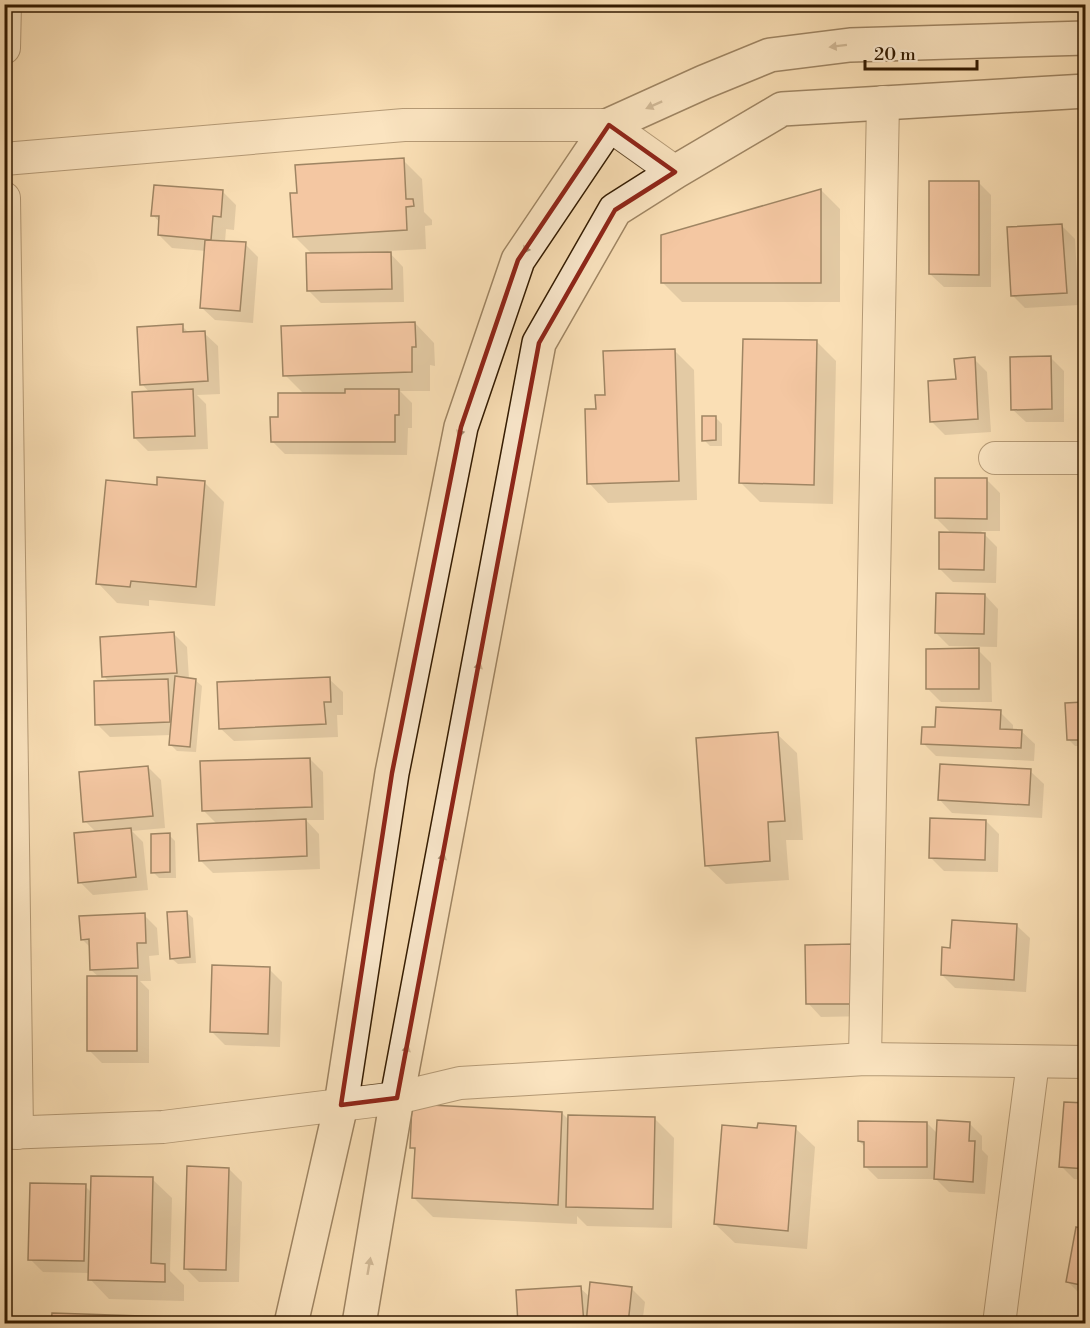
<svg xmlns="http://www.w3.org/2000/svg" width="1090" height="1328" viewBox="0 0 1090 1328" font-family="'Libre Bodoni',serif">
	<rect width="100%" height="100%" fill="#fadfb5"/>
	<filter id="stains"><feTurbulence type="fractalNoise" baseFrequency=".00333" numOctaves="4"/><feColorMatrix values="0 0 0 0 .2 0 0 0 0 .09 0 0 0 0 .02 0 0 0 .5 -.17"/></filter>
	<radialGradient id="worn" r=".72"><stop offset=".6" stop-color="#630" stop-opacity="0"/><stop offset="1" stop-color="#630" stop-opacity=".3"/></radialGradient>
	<g fill="#0003">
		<path d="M265,4H355V5L270,9Z"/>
		<path d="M403,160L422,179L424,212L432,220V225L425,226L426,249L388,251L403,267L404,302L321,303L308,290L313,255L294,236Z"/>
		<path d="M978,182L991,195V287H944L930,274Z"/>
		<path d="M821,190L840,209V302H682L662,282Z"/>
		<path d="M223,192L236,205L234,230L226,229L225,242L245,244L258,257L253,323L215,320L201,307L206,251L172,248L159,235L160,223L153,215Z"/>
		<path d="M1062,226L1075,239L1079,305L1025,308L1012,295Z"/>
		<path d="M415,323L434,343L435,366L430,365V391H400L412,403V428H408L407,455L285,454L272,441L280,418L305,395L285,375Z"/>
		<path d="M182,326L189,333H204L218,346L220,394L197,395L206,404L208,449L148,451L135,438L150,393L142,384Z"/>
		<path d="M817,342L836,361L833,504L760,502L741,483Z"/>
		<path d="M674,350L694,370L697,500L608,503L589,483L598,410L606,396Z"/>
		<path d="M1050,357L1064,371V422H1026L1012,409Z"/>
		<path d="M974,359L987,372L991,432L945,435L932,422L957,380Z"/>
		<path d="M715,417L722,424V446H710L704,440Z"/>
		<path d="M987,480L1000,493V531H981L997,547L996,583L953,582L940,569L952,534L936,518Z"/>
		<path d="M205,483L224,502L215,606L149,600V606L117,603L98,583L158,487Z"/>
		<path d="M985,595L998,609L997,647L949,646L936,633Z"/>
		<path d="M174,634L187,647L189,679L195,680L202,686L196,752L177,751L170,744L171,735L110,737L97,724L109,682L104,676Z"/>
		<path d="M978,650L991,663L992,702H941L928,689Z"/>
		<path d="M329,679L343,692V715H337L338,737L234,741L220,728Z"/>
		<path d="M1083,704L1086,706V746H1075L1068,739Z"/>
		<path d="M1000,712L1013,725V731H1021L1035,744L1034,761L936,756L923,743L937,729Z"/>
		<path d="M777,734L797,753L803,840H786L789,880L726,884L706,865Z"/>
		<path d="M310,759L323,772L324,820H306L319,834L320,869L213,873L200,860L217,824L203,810Z"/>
		<path d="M148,767L161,780L165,828L132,831L143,842L148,890L93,895L80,882L96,832L85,821Z"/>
		<path d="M1030,771L1044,784L1042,818L952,813L939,799Z"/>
		<path d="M986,821L999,834L998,872L944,871L931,858Z"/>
		<path d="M169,835L175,841L176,878H159L153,872Z"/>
		<path d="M186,912L193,918L196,963L178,964L171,958Z"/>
		<path d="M144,915L157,928L159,955L149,956L151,981H140L149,990V1063H102L89,1050L99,977L91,970V948L82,939Z"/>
		<path d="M1016,925L1030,938L1026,992L955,988L942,975L952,949Z"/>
		<path d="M807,947L868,1016L821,1017L808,1003Z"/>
		<path d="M269,969L282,982L280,1047L225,1045L212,1032Z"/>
		<path d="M1086,1104V1180L1074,1179L1061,1166Z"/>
		<path d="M562,1113L570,1121L655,1119L674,1138L672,1228L587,1226L577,1216V1224L433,1217L414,1198L416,1152L412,1148Z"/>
		<path d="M927,1123L938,1134L969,1123L982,1136V1150L988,1156L985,1194L949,1192L936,1179H878L865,1166V1147L859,1141Z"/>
		<path d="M795,1128L815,1147L807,1249L735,1243L715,1224Z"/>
		<path d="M229,1169L242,1182L239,1282H199L186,1269Z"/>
		<path d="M152,1179L172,1198L170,1271L184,1285V1301L109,1299L90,1279V1273L43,1272L30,1259L85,1186L92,1193Z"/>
		<path d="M1086,1231V1296L1081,1295L1068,1282Z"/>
		<path d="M580,1288L590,1297L631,1288L645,1302L642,1324H520Z"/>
	</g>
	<g fill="#edac8d" stroke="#321a00" stroke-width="1.5">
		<path d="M404,158L406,199H413L414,206L406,207L407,230L293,237L290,193H297L295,165Z"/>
		<path d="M1081,163H1086V277H1083Z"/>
		<path d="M929,181H979V275L929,274Z"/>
		<path d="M154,185L223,190L221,217L213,216L211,240L158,235L159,216H151Z"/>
		<path d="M821,189V283H661V235Z"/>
		<path d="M1062,224L1067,293L1011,296L1007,227Z"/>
		<path d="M205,240L246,242L240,311L200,308Z"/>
		<path d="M391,252L392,289L307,291L306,253Z"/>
		<path d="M415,322L416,347H412V372L283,376L281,326Z"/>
		<path d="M183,324V332L205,331L208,381L140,385L137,327Z"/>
		<path d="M743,339L817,340L814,485L739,483Z"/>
		<path d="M675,349L679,481L587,484L585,409H596L595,395H605L603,351Z"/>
		<path d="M1051,356L1052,409L1011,410L1010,357Z"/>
		<path d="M975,357L978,419L930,422L928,381L956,379L954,359Z"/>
		<path d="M193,389L195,436L134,438L132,392Z"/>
		<path d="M345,389H399V415H395V442H271L270,417H278V393H345Z"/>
		<path d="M702,416H716V440L702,441Z"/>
		<path d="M157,477L205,481L196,587L131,581L130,587L96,584L106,480L157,485Z"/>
		<path d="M935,478H987V519L935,518Z"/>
		<path d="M939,532L985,533L984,570L939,569Z"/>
		<path d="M936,593L985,594L984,634L935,633Z"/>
		<path d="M174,632L177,673L102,677L100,637Z"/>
		<path d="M979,648V689H926V649Z"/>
		<path d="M175,676L196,679L190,747L169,745Z"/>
		<path d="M330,677L331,702H324L326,724L219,729L217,682Z"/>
		<path d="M168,679L170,722L95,725L94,681Z"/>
		<path d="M1084,702L1086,740H1067L1065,703Z"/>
		<path d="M936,707L1001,710L1000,729L1022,730L1021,748L921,744L922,727H935Z"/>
		<path d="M778,732L785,821L768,822L770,861L705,866L696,738Z"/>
		<path d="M310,758L312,807L202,811L200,761Z"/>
		<path d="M940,764L1031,769L1029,805L938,800Z"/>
		<path d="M148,766L153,816L83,822L79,772Z"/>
		<path d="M930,818L986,820L985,860L929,858Z"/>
		<path d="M306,819L307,856L199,861L197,824Z"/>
		<path d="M131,828L136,877L78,883L74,833Z"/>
		<path d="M170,833V872L151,873V834Z"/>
		<path d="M187,911L190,957L170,959L167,912Z"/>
		<path d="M145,913L146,943H137L138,968L90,970L89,939L81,940L79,916Z"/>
		<path d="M952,920L1017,924L1014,980L941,975L942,947L950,948Z"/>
		<path d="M855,944L856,1004H806L805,945Z"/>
		<path d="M212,965L270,967L268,1034L210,1032Z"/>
		<rect x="87" y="976" width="50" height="75"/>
		<path d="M1064,1102L1086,1103V1169L1059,1167Z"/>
		<path d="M412,1104L562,1112L558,1205L412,1198L415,1148H410Z"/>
		<path d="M568,1115L655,1117L653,1209L566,1207Z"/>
		<path d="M937,1120L970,1122L969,1141H975L973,1182L934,1179Z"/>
		<path d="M858,1121L927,1122V1167H864V1142L858,1141Z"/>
		<path d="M758,1123L796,1126L788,1231L714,1224L722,1125L757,1128Z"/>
		<path d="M187,1166L229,1168L226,1270L184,1269Z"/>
		<path d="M91,1176L153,1177L151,1263L165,1264V1282L88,1280Z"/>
		<path d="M30,1183L86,1184L84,1261L28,1260Z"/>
		<path d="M1076,1227L1086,1229V1286L1066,1282Z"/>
		<path d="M590,1282L632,1287L628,1324H586Z"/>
		<path d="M581,1286L584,1324H518L516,1290Z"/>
		<path d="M52,1313L201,1318L200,1324H51Z"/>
	</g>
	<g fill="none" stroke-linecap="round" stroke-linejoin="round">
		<g stroke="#644b2d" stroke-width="34">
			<g id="street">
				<path d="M4,48L5,4"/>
				<path d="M4,159L404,125H609L675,172"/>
				<path d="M4,198L17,1133"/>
				<path d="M995,458H1086"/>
				<path d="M865,1059L883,102"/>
				<path d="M4,1133L163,1127L397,1098L460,1083L865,1059L1086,1062"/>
				<path d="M999,1324L1033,1062"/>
			</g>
		</g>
		<g stroke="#321a00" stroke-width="36">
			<g id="secondary">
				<path d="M291,1324L341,1105L392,773L461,427L518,260L609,125L704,82L770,55L850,45L1086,38"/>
				<path d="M359,1324L397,1098L539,343L615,210L675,172L782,109L1086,91"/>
			</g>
		</g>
		<use href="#street" stroke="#fceacf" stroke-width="32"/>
		<use href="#secondary" stroke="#fceacf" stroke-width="33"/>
	</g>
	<defs><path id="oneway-solid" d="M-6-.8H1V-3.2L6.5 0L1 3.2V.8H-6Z" transform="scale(1.5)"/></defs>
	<g fill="#a18c72">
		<use href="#oneway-solid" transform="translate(838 46) rotate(173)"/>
		<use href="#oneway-solid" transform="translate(654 105) rotate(156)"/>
		<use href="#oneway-solid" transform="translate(528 246) rotate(124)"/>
		<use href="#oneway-solid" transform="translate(461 429) rotate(105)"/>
		<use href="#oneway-solid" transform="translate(478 670) rotate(-79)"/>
		<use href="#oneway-solid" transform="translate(442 861) rotate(-79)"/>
		<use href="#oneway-solid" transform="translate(406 1053) rotate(-79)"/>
		<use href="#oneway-solid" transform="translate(369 1266) rotate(-80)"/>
	</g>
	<path d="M0 0H1090V1328H0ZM609,125L675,172L615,210L539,343L397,1098L341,1105L392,773L461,427L518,260Z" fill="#fadfb5" fill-opacity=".55" fill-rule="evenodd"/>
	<path fill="none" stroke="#8f2418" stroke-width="4.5" stroke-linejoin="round" d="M609,125L675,172L615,210L539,343L397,1098L341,1105L392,773L461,427L518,260Z"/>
	<rect width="1090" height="1328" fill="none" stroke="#fadfb5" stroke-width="24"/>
	<rect x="6" y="6" width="1078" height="1316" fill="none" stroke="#321a00" stroke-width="3"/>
	<rect x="12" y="12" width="1066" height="1304" fill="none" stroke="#321a00" stroke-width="1.5"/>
	<path d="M865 60v9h112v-9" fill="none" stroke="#321a00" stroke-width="3"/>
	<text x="874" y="60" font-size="18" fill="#321a00" stroke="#fceacf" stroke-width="4.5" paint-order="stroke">20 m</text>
	<rect width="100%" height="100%" filter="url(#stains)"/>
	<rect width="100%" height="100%" fill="url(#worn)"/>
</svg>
